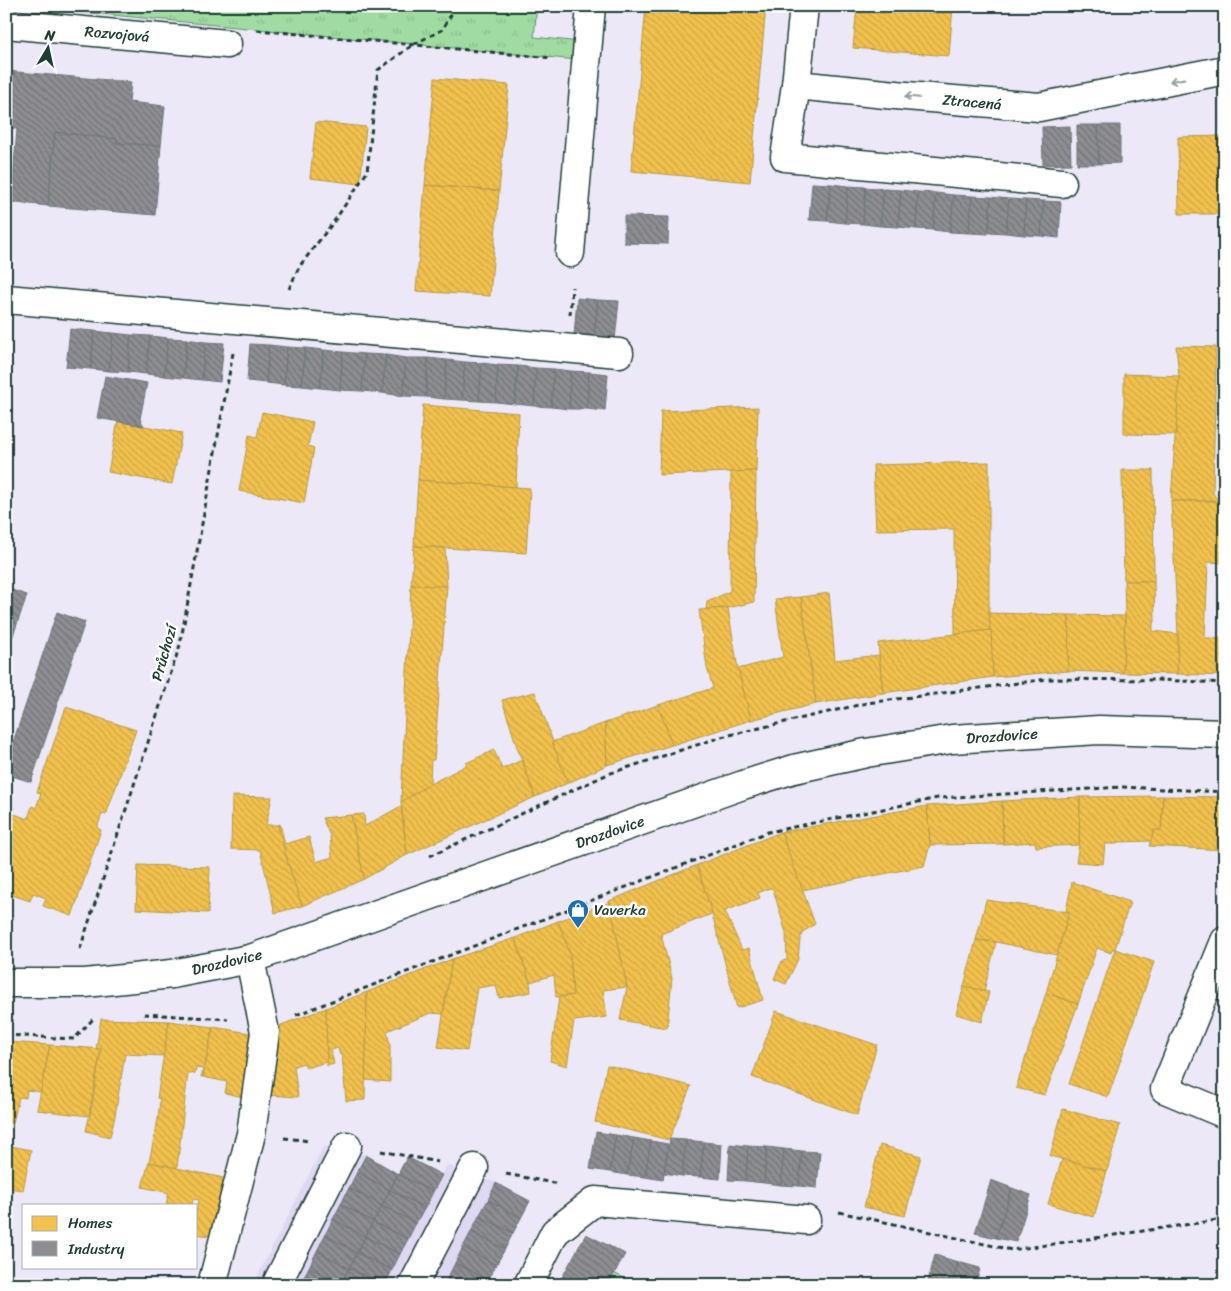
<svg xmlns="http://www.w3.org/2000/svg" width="1231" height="1291" viewBox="0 0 1231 1291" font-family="Sriracha,sans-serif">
	<defs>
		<pattern id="grass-tufts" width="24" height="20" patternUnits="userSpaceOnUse" patternTransform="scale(1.25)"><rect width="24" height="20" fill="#a0dba2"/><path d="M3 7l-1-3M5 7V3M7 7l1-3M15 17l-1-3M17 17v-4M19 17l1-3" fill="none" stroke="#89bd8c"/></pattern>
		<pattern id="homes-back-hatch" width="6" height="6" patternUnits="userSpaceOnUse" patternTransform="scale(1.25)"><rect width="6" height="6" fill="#f2c14e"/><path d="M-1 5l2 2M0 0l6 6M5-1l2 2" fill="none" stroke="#cfa745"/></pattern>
		<pattern id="industry-back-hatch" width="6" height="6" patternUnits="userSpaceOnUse" patternTransform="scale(1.25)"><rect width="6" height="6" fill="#8d8d92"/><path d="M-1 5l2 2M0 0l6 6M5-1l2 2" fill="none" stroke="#737478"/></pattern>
	</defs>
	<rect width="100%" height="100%" fill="#ece8f7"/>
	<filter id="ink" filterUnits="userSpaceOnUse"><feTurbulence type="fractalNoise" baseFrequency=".02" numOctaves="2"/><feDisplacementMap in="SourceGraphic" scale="10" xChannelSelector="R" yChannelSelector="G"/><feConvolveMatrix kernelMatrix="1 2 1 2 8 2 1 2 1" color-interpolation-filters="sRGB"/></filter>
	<g filter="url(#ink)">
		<path fill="#ded8f2" d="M323,1147H337L366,1155L398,1173L407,1157L441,1175L447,1165L496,1183L530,1201L486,1285H253Z"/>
		<g fill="url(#grass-tufts)" stroke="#608c6b">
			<path d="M19,6H537L534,37L580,42L577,60Z"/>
			<path d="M614,1273L637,1285H608Z"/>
		</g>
		<g fill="url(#homes-back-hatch)" stroke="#b39946">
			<path d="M646,6H766L750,182L631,171Z"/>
			<path d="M857,6H953L949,56L853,48Z"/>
			<path d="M435,78L509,85L499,191L425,185Z"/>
			<path d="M316,122L366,127L360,184L310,178Z"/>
			<path d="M1223,127H1225V204H1224Z"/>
			<path d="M1223,136L1224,214H1179L1178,137Z"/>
			<path d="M425,185L499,191L490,296L416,291Z"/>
			<path d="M1176,346L1216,347L1213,493L1218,501H1171L1179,376Z"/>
			<path d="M1124,374L1179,376L1176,435L1124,434Z"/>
			<path d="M423,405L519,413L516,487L418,480Z"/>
			<path d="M758,407L756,471L659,475L661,411Z"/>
			<path d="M262,412L313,422L308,446L314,448L304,503L239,491L249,435L257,437Z"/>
			<path d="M118,421L182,433L172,484L108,472Z"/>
			<path d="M989,462V613L991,630L955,634L954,529L876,530L873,465Z"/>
			<path d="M1122,470H1153L1154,581H1124Z"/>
			<path d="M756,471L754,602L728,608L706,609L707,602L730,591L731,472Z"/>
			<path d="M418,480L530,488L526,553L414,546Z"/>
			<path d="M1171,501H1225V563L1208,562L1205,638H1224L1225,631V676L1177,674L1178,634Z"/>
			<path d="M414,546L445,548L447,586L411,585Z"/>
			<path d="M1124,581H1154L1155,622L1153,623V631L1178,634L1177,674L1123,673L1125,616Z"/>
			<path d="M411,585L447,586L434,760H431L430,784L401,802Z"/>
			<path d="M829,593L835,660L879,655L883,693L816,704L801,597Z"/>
			<path d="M801,597L816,704L751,720L738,669L783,657L775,599Z"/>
			<path d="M728,608L738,669L751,720L672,745L658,705L713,688L707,668L699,610Z"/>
			<path d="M989,613L1069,615L1068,671L993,677Z"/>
			<path d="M1069,615L1125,616L1123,673L1068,671Z"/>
			<path d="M991,630L993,677L883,693L878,643Z"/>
			<path d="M535,692L568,783L535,797L517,747L502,700Z"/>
			<path d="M658,705L672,745L607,765L605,723Z"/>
			<path d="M66,707L136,730L106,815L102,814L97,828L101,830L72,916L43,906L46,898L33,893L30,901L6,893V811L28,819L32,806L36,808L41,793L37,792Z"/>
			<path d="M605,723L607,765L568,783L552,742Z"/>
			<path d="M494,750L502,769L522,760L535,797L407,855L401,802L430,784L467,765L466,763Z"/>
			<path d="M232,796L272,797L266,825H278L288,863L302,906L275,913L260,850L231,849Z"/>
			<path d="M1163,796L1225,797V850L1149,846L1154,830H1161Z"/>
			<path d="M1163,796L1161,830H1154L1151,841L1117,842V844H1105L1103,864L1076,862L1079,845L1080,797Z"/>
			<path d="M1080,797L1079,845L1036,847L1035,842L1003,844L1002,801Z"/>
			<path d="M1002,801L1003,844L930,845L927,806Z"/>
			<path d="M401,806L407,855L364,879L351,815L364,814L365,826Z"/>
			<path d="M927,806L930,845L924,866L802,890L781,832Z"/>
			<path d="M351,815L364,879L302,906L288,863L278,825L280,824L285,844L309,837L316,862L332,857L330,836L322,818Z"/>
			<path d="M781,832L815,924L803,932L800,939L798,959L786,984L774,979L782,961L787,960L786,933L773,889L770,888L758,893L760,898L725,911L742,950L749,948L763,1000L737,1008L712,914L697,865Z"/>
			<path d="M138,865L210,867L208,913L136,909Z"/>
			<path d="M697,865L712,914L661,934L672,978L667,1028L620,1020L627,987L609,901Z"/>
			<path d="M1072,882L1130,902L1115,949H1112L1111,953L1097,948L1078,1004L1046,993L1069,912L1066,911Z"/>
			<path d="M986,900L1069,912L1057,955L996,942L976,940Z"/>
			<path d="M610,902L627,987L603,990L607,1017L574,1021L567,1066L550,1061L559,997L573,995L570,954L558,921Z"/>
			<path d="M558,921L570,954L573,995L556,997L554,975L530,982L515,938Z"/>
			<path d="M515,938L530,982L531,992L499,998L496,985L477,988L467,1051L438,1047L452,959Z"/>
			<path d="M976,940L996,942L984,991L964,986Z"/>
			<path d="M1115,949L1154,962L1108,1097L1069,1084Z"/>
			<path d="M452,959L443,1014L431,1013L387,1031L390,1045V1082L365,1080L367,992Z"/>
			<path d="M964,986L989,992L982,1022L956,1014Z"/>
			<path d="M367,992L365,1100L346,1101L342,1055H340L338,1048L331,1050L334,1064L327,1066L326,1008Z"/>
			<path d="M1046,993L1078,1004L1045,1095L1016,1088Z"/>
			<path d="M326,1008L327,1062L306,1068L304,1063L294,1066L298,1097L268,1095L281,1025Z"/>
			<path d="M776,1011L877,1045L857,1115L752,1077Z"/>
			<path d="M101,1019L169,1021L164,1056L125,1054L115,1116L110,1137L86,1131L92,1105L101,1049H96Z"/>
			<path d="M169,1021L213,1027L203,1077H201L203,1069L196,1068L195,1074L188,1073L177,1168L149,1162L158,1119L160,1099L157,1098Z"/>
			<path d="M213,1027L250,1033L246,1080L243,1097L225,1093L227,1082L203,1077Z"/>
			<path d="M6,1041L7,1042V1086H6Z"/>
			<path d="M7,1042L50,1045L41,1092L27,1090L26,1098L19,1097L13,1123H9L6,1141Z"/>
			<path d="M50,1045L101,1049L89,1116L37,1110Z"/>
			<path d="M607,1065L691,1086L669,1140L595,1122Z"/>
			<path d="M1063,1109L1120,1125L1107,1171L1050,1156Z"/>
			<path d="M6,1145L31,1150L23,1190L6,1188Z"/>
			<path d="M880,1145L921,1156L905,1216L864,1207Z"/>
			<path d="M1062,1159L1107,1171L1094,1217L1048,1204Z"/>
			<path d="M149,1162L228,1179L216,1237L196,1234V1212L199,1200L193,1199L192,1205L166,1204L169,1193L142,1187Z"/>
		</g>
		<g fill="url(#industry-back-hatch)" stroke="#6c7576">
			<path d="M6,71L131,82L129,102L165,106L161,146L116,143L117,139L55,132L48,206L11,202L17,129L6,128Z"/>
			<path d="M1077,125H1098L1099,164H1077Z"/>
			<path d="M1098,125H1120V163L1099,164Z"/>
			<path d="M1070,126L1071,164L1043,165L1042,127Z"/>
			<path d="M55,132L117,139L116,143L161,146L155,215L48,206Z"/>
			<path d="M812,183L831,184L827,221L809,220Z"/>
			<path d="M831,184L848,186L845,223L827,221Z"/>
			<path d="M848,186L866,187L863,224L845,223Z"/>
			<path d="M866,187L884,189L880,226L863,224Z"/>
			<path d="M884,189L901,190L898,227L880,226Z"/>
			<path d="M901,190L918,192L916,229L898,227Z"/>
			<path d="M918,192L936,193L933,230L916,229Z"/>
			<path d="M936,193L954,195L950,232L933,230Z"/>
			<path d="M954,195L972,196L969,233L950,232Z"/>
			<path d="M972,196L991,197L988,234L969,233Z"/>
			<path d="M991,197L1009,199L1006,233L989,232Z"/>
			<path d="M1009,199L1026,200L1024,235L1006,233Z"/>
			<path d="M1026,200L1044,201L1041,236L1024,235Z"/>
			<path d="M1044,201L1061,202L1059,238L1041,236Z"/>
			<path d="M624,216L669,217L668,244L624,243Z"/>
			<path d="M577,298L598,300L594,338L574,336Z"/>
			<path d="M598,300L619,301L615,340L594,338Z"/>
			<path d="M70,329L94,331L91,369L66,367Z"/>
			<path d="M94,331L113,333L109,371L91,369Z"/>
			<path d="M113,333L131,335L128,372L109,371Z"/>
			<path d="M131,335L150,336L146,374L128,372Z"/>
			<path d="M150,336L168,338L164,376L146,374Z"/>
			<path d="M168,338L187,339L183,378L164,376Z"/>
			<path d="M187,339L205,342L202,380L183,378Z"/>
			<path d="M205,342L224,343L220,382L202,380Z"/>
			<path d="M250,344L269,345L266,383L247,381Z"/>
			<path d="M269,345L287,347L284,385L266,383Z"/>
			<path d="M287,347L305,348L302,386L284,385Z"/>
			<path d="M305,348L324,350L320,388L302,386Z"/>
			<path d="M324,350L343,352L340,390L320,388Z"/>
			<path d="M343,352L365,354L362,391L340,390Z"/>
			<path d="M365,354L386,355L382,393L362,391Z"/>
			<path d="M386,355L406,358L403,396L382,393Z"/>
			<path d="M406,358H428L426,397L403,396Z"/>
			<path d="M428,358L447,360L444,399L426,397Z"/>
			<path d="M447,360L465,362L462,400L444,399Z"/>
			<path d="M465,362L482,363L479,401L462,400Z"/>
			<path d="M482,363L498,365L496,402L479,401Z"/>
			<path d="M498,365L518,366L515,404L496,402Z"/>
			<path d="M518,366L536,368L534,406L515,404Z"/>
			<path d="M536,368L554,369L551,407L534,406Z"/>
			<path d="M554,369L571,371L569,409L551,407Z"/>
			<path d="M571,371L589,372L587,409H569Z"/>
			<path d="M589,372L608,374L605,411L587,409Z"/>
			<path d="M105,376L147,383L140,419L144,426L97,418Z"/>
			<path d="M6,588L27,595L6,656Z"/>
			<path d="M57,612L85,622L31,782L6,774V763Z"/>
			<path d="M596,1132L616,1135L610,1172L590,1169Z"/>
			<path d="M616,1135L634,1138L627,1175L610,1172Z"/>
			<path d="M634,1138L651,1141L645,1177L627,1175Z"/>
			<path d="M670,1139L686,1140L682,1176L664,1173Z"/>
			<path d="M686,1140L704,1142L700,1177L682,1176Z"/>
			<path d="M651,1141L668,1144L663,1180L645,1177Z"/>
			<path d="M704,1142L722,1144L720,1179L700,1177Z"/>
			<path d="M730,1144L748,1146L746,1181L728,1180Z"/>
			<path d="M748,1146L767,1147L764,1183L746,1181Z"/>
			<path d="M767,1147L784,1149L781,1185L764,1183Z"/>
			<path d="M784,1149L802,1151L799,1186L781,1185Z"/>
			<path d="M802,1151L820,1152L817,1188L799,1186Z"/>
			<path d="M366,1155L398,1174L390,1190L357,1172Z"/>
			<path d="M407,1157L442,1175L433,1192L398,1174Z"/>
			<path d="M357,1172L390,1190L382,1206L349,1188Z"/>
			<path d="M398,1174L433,1192L425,1208L390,1190Z"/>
			<path d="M991,1180L1012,1188L996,1238L975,1233Z"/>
			<path d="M496,1183L530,1201L521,1218L488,1200Z"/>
			<path d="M349,1188L382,1206L373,1222L341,1204Z"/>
			<path d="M1012,1188L1031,1195L1016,1242L996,1238Z"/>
			<path d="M390,1190L425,1208L416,1223L382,1206Z"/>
			<path d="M488,1200L521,1218L513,1233L479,1216Z"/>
			<path d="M341,1204L373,1222L365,1237L333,1219Z"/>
			<path d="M382,1206L416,1223L408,1239L373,1222Z"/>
			<path d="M479,1216L513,1233L505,1249L471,1232Z"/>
			<path d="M333,1219L365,1237L357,1253L325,1235Z"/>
			<path d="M373,1222L408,1239L400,1254L365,1237Z"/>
			<path d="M471,1232L505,1249L496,1265L463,1247Z"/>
			<path d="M586,1234L625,1254L608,1285H573L561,1279Z"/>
			<path d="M325,1235L357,1253L349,1268L317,1251Z"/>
			<path d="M365,1237L400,1254L392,1270L357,1253Z"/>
			<path d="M463,1247L496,1265L488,1280L455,1263Z"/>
			<path d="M317,1251L349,1268L341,1284L309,1267Z"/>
			<path d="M357,1253L392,1270L385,1285L349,1268Z"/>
			<path d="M935,1255L958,1262L952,1285H927Z"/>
			<path d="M958,1262L980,1268L976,1285H952Z"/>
			<path d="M455,1263L488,1280L486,1285H458L447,1279Z"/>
			<path d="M309,1267L341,1284V1285H305L301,1282Z"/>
			<path d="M349,1268L382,1285L341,1284Z"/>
			<path d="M447,1279L458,1285H444Z"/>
		</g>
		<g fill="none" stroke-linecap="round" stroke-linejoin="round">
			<g stroke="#1f3d34" stroke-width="31">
				<g id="minor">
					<path d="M804,6L796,85L785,157L1062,183"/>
					<path d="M6,24L227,44"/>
					<path d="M796,85L906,96L1039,107L1225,70"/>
					<path d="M570,253L591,6"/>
					<path d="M6,299L619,353"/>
					<path d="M1225,941L1165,1089L1225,1114"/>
					<path d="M6,983H85L172,974L250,959L743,785L794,769L866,753L952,739L1099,730L1225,734"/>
					<path d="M212,1285L251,1134L265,1032L250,959"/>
					<path d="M276,1285L347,1146"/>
					<path d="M413,1285L474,1168"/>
					<path d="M528,1285L555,1232L595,1201L806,1220"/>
				</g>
			</g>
			<g stroke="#1f3d34" stroke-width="3" stroke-dasharray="5 4" stroke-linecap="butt">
				<path d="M257,30L552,58"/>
				<path d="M289,289L299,267L335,220L367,172L378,70L414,44L442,30L456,6"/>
				<path d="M570,315L572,287"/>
				<path d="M430,856L608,774L721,737L867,703L1048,679L1158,680L1225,683"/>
				<path d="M80,949L180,645L233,353"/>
				<path d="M144,1014L228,1019"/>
				<path d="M296,1015L768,832L938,798L1123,787L1225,792"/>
				<path d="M6,1035L74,1039L95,1017"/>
				<path d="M284,1138L310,1141"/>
				<path d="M381,1151L438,1162"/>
				<path d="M506,1174L559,1184"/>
				<path d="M839,1212L1012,1250L1225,1219"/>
			</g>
			<use href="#minor" stroke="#fff" stroke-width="28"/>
		</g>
		<defs><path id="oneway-shaft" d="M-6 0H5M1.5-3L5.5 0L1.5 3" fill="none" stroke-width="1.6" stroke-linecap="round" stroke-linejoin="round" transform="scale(1.25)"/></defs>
		<g stroke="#8f9e9a">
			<use href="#oneway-shaft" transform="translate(1177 80) rotate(169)"/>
			<use href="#oneway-shaft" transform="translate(912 97) rotate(-175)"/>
		</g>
	</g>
	<defs>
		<g id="shop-pin" transform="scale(1.125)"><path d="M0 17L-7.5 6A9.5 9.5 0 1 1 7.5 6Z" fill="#1f6fb2" stroke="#fff"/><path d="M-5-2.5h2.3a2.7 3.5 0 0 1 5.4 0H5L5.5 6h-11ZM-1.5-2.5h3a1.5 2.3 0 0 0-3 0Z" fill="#fff"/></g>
	</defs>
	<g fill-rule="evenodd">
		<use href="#shop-pin" x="578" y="910"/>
	</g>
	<g text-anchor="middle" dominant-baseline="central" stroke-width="5" stroke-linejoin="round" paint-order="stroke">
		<g font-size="15" fill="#1f3d34" stroke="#fff">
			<text transform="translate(117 34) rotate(5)">Rozvojová</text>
			<text transform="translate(972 102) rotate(5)">Ztracená</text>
			<text transform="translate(164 653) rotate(-74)">Průchozí</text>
			<text transform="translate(1002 736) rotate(-4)">Drozdovice</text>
			<text transform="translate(610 832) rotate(-19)">Drozdovice</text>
			<text transform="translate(227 962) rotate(-13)">Drozdovice</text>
		</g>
		<g font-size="15" fill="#1f3d34" stroke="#fff" text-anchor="start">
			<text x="594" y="910">Vaverka</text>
		</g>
	</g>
	<rect width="1231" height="1291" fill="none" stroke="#fff" stroke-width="25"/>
	<rect x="12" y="12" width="1206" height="1266" fill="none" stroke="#1f3d34" stroke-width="2" filter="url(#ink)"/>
	<rect x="22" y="1204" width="175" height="65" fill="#ffffff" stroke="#a5b1ae"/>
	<rect x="32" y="1216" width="25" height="15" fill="#f2c14e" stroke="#a5b1ae"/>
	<text x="68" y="1228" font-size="15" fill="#1f3d34">Homes</text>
	<rect x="32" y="1241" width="25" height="15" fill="#8d8d92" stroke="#a5b1ae"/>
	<text x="68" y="1254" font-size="15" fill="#1f3d34">Industry</text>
	<g transform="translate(48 48) rotate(9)" stroke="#ffffff" stroke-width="4" paint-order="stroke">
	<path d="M0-4L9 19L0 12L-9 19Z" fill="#1f3d34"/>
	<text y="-8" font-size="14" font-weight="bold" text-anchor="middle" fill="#1f3d34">N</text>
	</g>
</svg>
